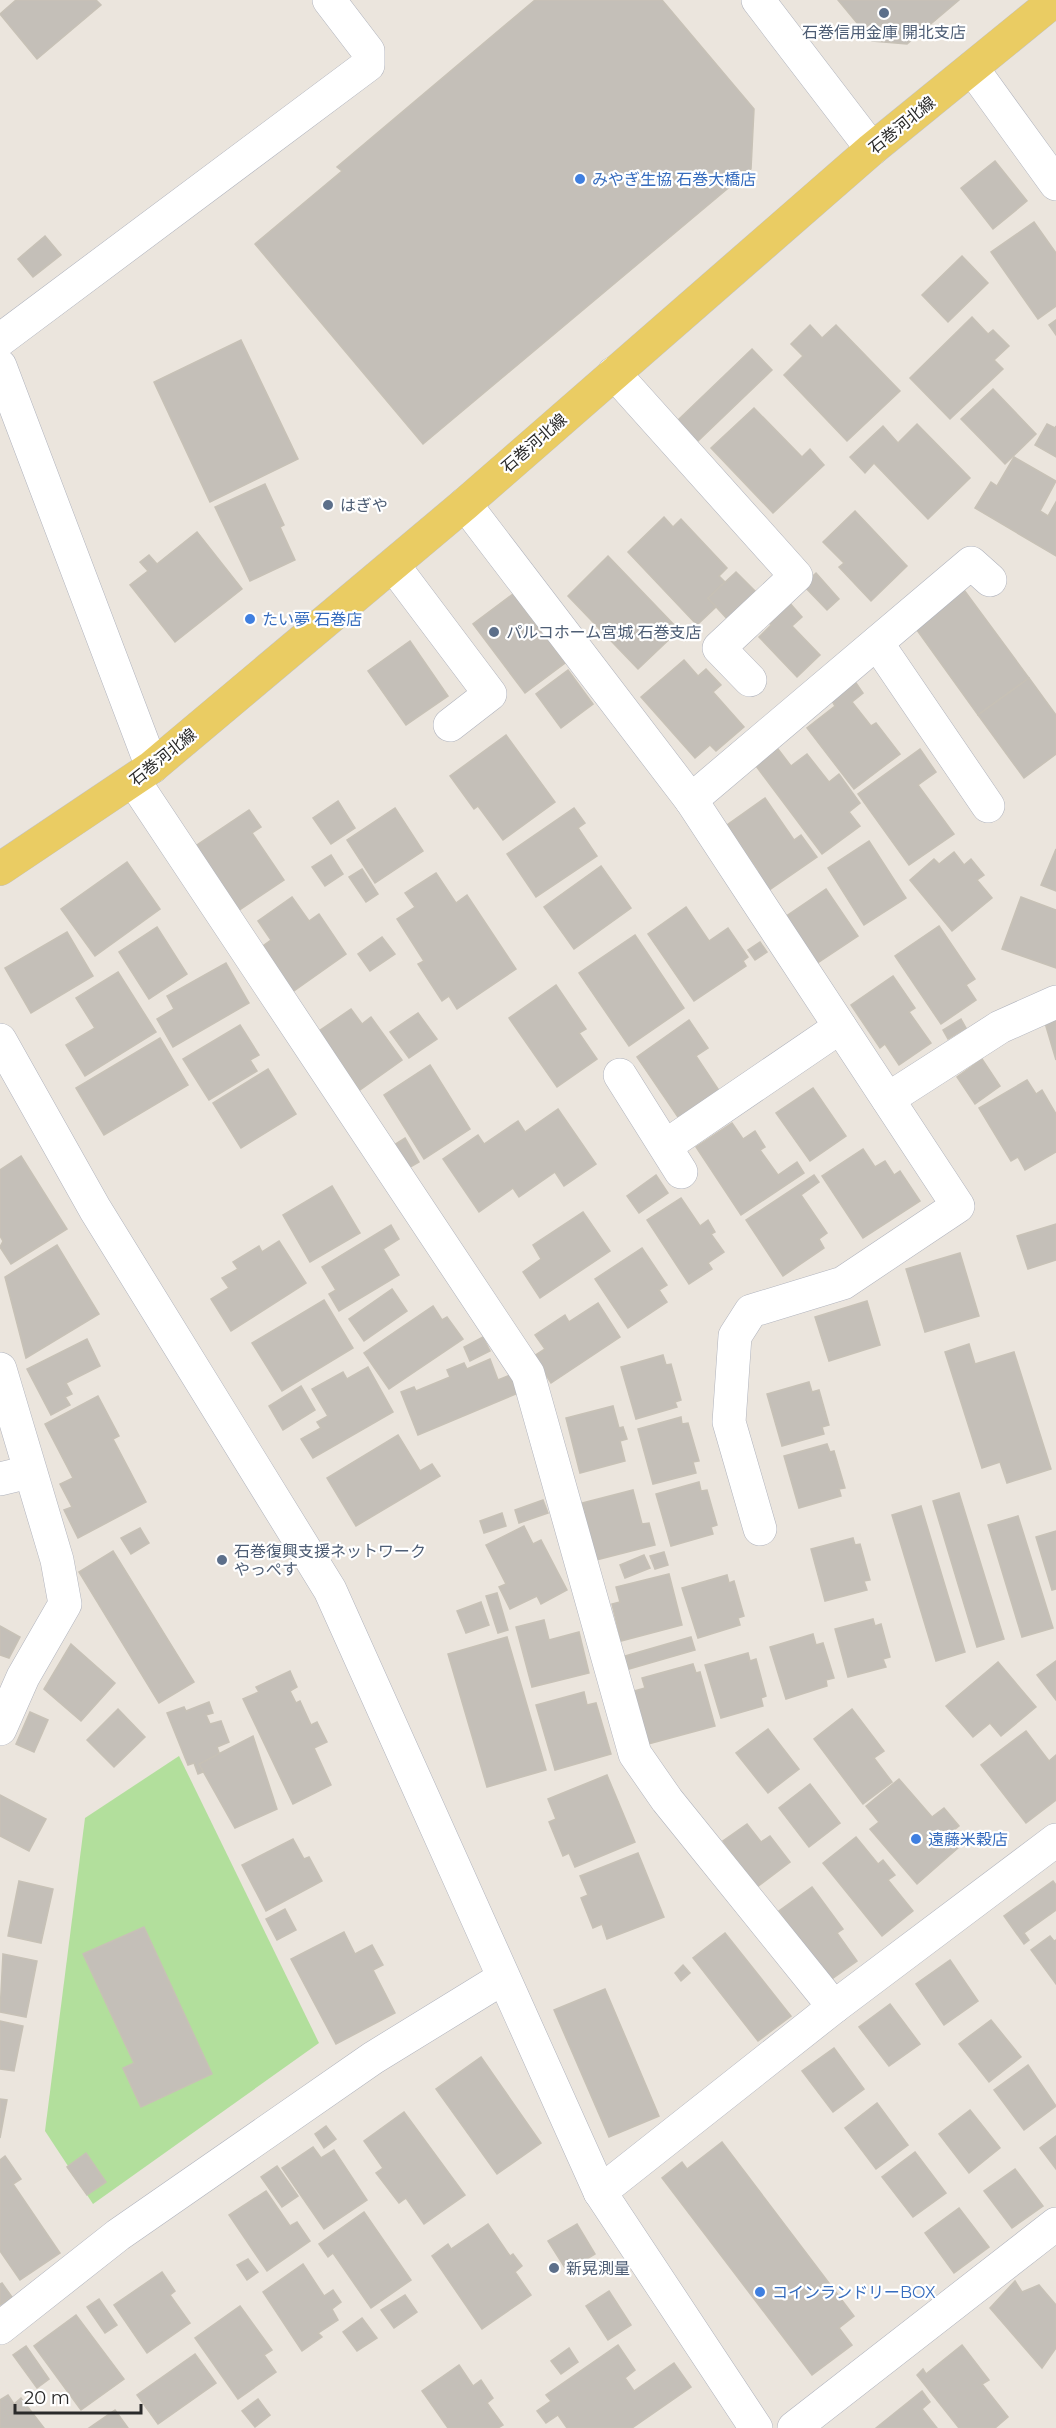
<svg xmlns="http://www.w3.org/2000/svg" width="1056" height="2428" viewBox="0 0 1056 2428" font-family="Montserrat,'Noto Sans JP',sans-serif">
	<rect width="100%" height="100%" fill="#ebe5dd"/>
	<path fill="#b2df9c" d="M179,1756L319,2043L93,2204L45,2131L85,1818Z"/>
	<g fill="#c4bfb8" stroke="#c7c1b6" stroke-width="1.5">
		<path d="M16,0H96L101,5L37,59L0,14Z"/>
		<path d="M535,0H662L754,109L751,169L423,444L255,244L342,171L337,167Z"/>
		<path d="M838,0H959L907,44L872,41Z"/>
		<path d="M995,161L1027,201L993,229L961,188Z"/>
		<path d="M1034,222L1056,253V306L1038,319L991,252Z"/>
		<path d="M45,236L61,255L33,277L18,259Z"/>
		<path d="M962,256L988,283L948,322L922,295Z"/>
		<path d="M972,317L988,334L993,330L1009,346L994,360L1003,369L950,419L910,378Z"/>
		<path d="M1056,320V335L1049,325Z"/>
		<path d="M810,325L822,338L836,325L900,391L847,441L784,375L803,356L791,344Z"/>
		<path d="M241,340L298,459L210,502L154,382Z"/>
		<path d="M752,349L772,370L697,442L677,421Z"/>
		<path d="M993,389L1036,434L1005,464L961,419Z"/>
		<path d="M754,408L802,457L810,449L824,465L773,513L711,448Z"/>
		<path d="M917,424L970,478L928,519L874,463L865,473L850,457L883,426L898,443Z"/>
		<path d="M1047,424L1055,428L1056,426V457L1035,445Z"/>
		<path d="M1014,457L1056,481L1040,511L1048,516L1056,502V556L975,508L991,482L997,486Z"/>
		<path d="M265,484L284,525L280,527L295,560L250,581L215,507Z"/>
		<path d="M855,511L907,566L871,601L839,567L844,563L823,542Z"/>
		<path d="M664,517L673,527L681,519L727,568L719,576L725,582L708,598L716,607L697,625L628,552Z"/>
		<path d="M197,532L242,589L175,642L130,585L148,571L140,562L149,555L157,564Z"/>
		<path d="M608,556L679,630L638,669L568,596Z"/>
		<path d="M736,572L758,594L729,621L708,598Z"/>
		<path d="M816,573L839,599L827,610L803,585Z"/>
		<path d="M964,590L1029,678L978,715L914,626Z"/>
		<path d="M513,594L565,663L525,693L473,624Z"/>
		<path d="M788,601L802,617L792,626L820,655L797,677L759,637L771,625L767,620Z"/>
		<path d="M410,641L448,696L406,725L368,671Z"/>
		<path d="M684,660L698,676L706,669L721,685L713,692L744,727L716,751L710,745L695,758L641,697Z"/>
		<path d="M568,670L593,704L561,728L536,694Z"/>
		<path d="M1029,678L1056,715V754L1024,778L978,715Z"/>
		<path d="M856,683L863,693L852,702L871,726L876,723L900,754L854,789L807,728L835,706L832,701Z"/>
		<path d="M506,735L555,802L503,840L478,806L474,809L450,776Z"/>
		<path d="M778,749L791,766L807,754L829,782L839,774L860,803L849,812L860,826L822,854L756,766Z"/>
		<path d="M920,749L936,772L918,785L954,834L909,865L858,794Z"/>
		<path d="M765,798L794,840L801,835L817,857L765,893L753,875L759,871L727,825Z"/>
		<path d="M338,801L355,828L331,844L313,818Z"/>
		<path d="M395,808L423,851L375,883L347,840Z"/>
		<path d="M574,808L585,823L578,828L597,856L536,897L507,854Z"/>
		<path d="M249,810L261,827L252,833L284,880L238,911L194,847Z"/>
		<path d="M869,841L906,898L864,925L828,868Z"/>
		<path d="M1056,849V891L1041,885Z"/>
		<path d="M954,852L964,865L971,859L984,875L977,880L992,898L952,931L910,880L934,859L939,864Z"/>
		<path d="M331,855L343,874L325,886L312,867Z"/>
		<path d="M127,862L160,909L95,956L61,909Z"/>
		<path d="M601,866L631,908L574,949L544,907Z"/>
		<path d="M362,869L378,894L366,902L349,877Z"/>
		<path d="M436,873L456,903L467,895L516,969L457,1009L449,996L442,1001L418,964L424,961L397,919L415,907L405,893Z"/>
		<path d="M826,889L858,936L813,966L782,919Z"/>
		<path d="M292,897L309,921L319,914L346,954L291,993L260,948L271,940L258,921Z"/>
		<path d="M1021,897L1056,910V968L1002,949Z"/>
		<path d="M686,907L709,941L728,928L748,957L743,961L746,966L694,1001L648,934Z"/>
		<path d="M939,926L975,979L966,985L976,1000L941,1024L895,956Z"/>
		<path d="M157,927L187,974L149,999L119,952Z"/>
		<path d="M67,932L93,976L31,1013L5,968Z"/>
		<path d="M635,935L684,1008L629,1046L579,973Z"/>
		<path d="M382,937L395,954L370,971L358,954Z"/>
		<path d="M760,942L767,952L755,960L748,950Z"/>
		<path d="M226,963L249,1003L173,1047L157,1019L174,1009L167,996Z"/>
		<path d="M118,972L156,1032L85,1076L66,1045L95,1028L76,998Z"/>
		<path d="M893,976L915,1008L909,1012L931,1043L899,1065L885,1044L880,1048L851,1005Z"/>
		<path d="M556,985L586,1029L579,1033L597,1059L557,1087L509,1018Z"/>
		<path d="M351,1009L362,1024L371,1017L402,1060L360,1090L319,1031Z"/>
		<path d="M418,1013L437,1039L409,1058L390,1032Z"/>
		<path d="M961,1019L966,1028L948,1039L943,1030Z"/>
		<path d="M689,1020L708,1048L696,1056L722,1095L682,1123L637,1057Z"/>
		<path d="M1056,1020V1060L1045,1023Z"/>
		<path d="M240,1025L259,1055L250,1060L257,1071L209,1100L183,1059Z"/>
		<path d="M160,1038L188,1085L104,1135L76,1088Z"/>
		<path d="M982,1059L1000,1086L975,1104L957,1077Z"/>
		<path d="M430,1065L470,1129L424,1159L384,1095Z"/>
		<path d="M268,1069L296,1114L241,1148L213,1103Z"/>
		<path d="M1027,1080L1036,1094L1042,1090L1056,1114V1152L1025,1170L1018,1157L1011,1161L979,1108Z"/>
		<path d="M813,1088L846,1136L810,1161L776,1113Z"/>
		<path d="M558,1109L596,1164L564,1186L555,1172L519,1197L513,1188L479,1212L443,1159L478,1135L484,1144L518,1121L525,1132Z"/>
		<path d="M732,1123L743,1139L755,1131L765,1147L760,1150L778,1175L797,1162L804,1173L741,1215L696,1147Z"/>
		<path d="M405,1138L419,1162L407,1169L394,1145Z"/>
		<path d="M863,1149L875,1167L885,1161L894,1175L900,1171L920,1201L863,1238L822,1176Z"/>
		<path d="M21,1156L67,1229L11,1264L0,1247L3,1241L0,1236V1170Z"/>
		<path d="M656,1175L668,1193L639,1213L627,1196Z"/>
		<path d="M814,1175L819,1182L801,1195L827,1233L819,1239L824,1248L783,1276L746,1220Z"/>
		<path d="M332,1186L360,1233L310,1262L283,1215Z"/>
		<path d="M681,1198L700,1226L708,1220L715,1232L711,1234L724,1252L708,1263L712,1269L689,1284L647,1220Z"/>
		<path d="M583,1212L610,1251L540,1298L523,1272L541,1259L533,1245Z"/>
		<path d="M1056,1224V1260L1028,1269L1017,1236Z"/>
		<path d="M391,1225L399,1239L383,1249L399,1275L339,1311L329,1294L336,1290L322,1267Z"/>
		<path d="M279,1241L306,1283L231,1331L211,1299L229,1288L222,1278L238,1269L233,1262L259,1246L262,1252Z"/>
		<path d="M57,1245L99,1314L26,1358L5,1277Z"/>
		<path d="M642,1248L667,1285L659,1290L667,1302L628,1328L595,1279Z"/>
		<path d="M960,1253L979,1316L925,1332L906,1269Z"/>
		<path d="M392,1289L407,1311L364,1341L349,1319Z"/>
		<path d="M324,1300L353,1348L282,1391L252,1343Z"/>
		<path d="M867,1301L880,1345L829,1361L815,1317Z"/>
		<path d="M598,1303L620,1337L551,1383L534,1356L545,1349L535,1335L565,1315L569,1322Z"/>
		<path d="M433,1306L442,1320L447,1317L463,1339L389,1389L364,1353Z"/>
		<path d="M483,1337L490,1351L470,1361L464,1347Z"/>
		<path d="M87,1339L100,1366L66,1383L72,1394L65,1397L70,1405L51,1415L27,1369Z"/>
		<path d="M969,1344L975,1364L1014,1352L1051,1469L1007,1483L1000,1462L982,1468L945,1352Z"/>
		<path d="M663,1355L666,1365L671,1364L681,1400L675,1402L677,1407L636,1419L621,1367Z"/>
		<path d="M490,1359L498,1380L510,1375L518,1393L418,1435L401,1392L414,1387L416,1391L450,1377L447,1370L464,1363L467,1369Z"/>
		<path d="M368,1367L393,1412L313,1458L301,1439L321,1428L317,1422L328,1416L312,1389L343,1372L347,1379Z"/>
		<path d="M809,1382L812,1392L819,1390L829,1425L822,1427L824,1434L782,1446L767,1394Z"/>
		<path d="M301,1386L315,1410L283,1430L269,1406Z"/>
		<path d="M98,1396L119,1436L113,1439L146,1502L78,1538L64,1510L72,1507L60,1484L73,1478L45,1424Z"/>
		<path d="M613,1406L619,1428L623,1427L627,1439L620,1441L625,1461L580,1473L566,1418Z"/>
		<path d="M681,1417L682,1424L688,1423L699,1461L693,1462L696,1473L653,1484L638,1429Z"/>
		<path d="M398,1435L420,1471L432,1464L440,1476L356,1526L327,1478Z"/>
		<path d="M827,1444L830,1452L834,1451L845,1488L839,1489L841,1496L799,1508L784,1456Z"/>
		<path d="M699,1482L701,1491L707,1490L717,1525L711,1527L713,1534L671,1546L656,1494Z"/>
		<path d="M633,1490L642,1524L649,1523L655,1545L596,1560L582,1503Z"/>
		<path d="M959,1493L1004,1639L977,1647L933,1501Z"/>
		<path d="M543,1500L548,1513L519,1523L515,1510Z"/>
		<path d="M921,1506L965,1652L936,1661L892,1515Z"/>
		<path d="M502,1513L506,1526L484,1533L480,1521Z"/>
		<path d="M1018,1516L1053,1628L1022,1637L988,1525Z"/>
		<path d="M524,1526L533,1544L541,1540L567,1590L541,1604L537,1596L510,1609L499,1587L506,1584L486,1545Z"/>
		<path d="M140,1528L149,1543L131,1554L121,1538Z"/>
		<path d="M1056,1531V1589L1052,1590L1036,1537Z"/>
		<path d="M853,1538L855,1545L860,1544L870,1580L864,1581L867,1590L825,1601L811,1549Z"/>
		<path d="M113,1551L194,1682L159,1703L79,1572Z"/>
		<path d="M664,1552L668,1565L655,1569L650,1556Z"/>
		<path d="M644,1555L650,1568L625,1578L620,1565Z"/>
		<path d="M669,1574L682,1625L621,1641L612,1604L620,1602L616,1587Z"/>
		<path d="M727,1575L729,1583L734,1581L744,1616L738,1618L740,1625L698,1638L682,1588Z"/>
		<path d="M497,1593L508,1630L498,1633L486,1596Z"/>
		<path d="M481,1602L489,1625L466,1633L457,1611Z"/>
		<path d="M873,1619L875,1626L881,1624L890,1657L883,1659L886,1667L848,1677L835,1629Z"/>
		<path d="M544,1620L549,1640L579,1632L589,1673L532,1687L516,1627Z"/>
		<path d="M0,1626L20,1637L9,1658L0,1655Z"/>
		<path d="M813,1634L816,1645L823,1643L834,1678L826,1680L827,1686L786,1699L770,1647Z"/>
		<path d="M507,1637L546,1770L487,1787L448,1654Z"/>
		<path d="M691,1637L695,1650L629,1669L625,1656Z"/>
		<path d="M71,1644L115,1683L81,1721L44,1689Z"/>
		<path d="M748,1653L750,1661L756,1659L766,1696L761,1698L763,1706L721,1718L705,1665Z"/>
		<path d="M1056,1661V1700L1037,1675Z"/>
		<path d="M998,1662L1036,1707L1001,1736L990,1723L973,1737L946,1706Z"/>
		<path d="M693,1664L696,1673L700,1672L715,1726L648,1744L634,1691L645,1688L642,1678Z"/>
		<path d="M290,1671L297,1687L290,1691L296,1703L300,1701L311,1725L317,1722L327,1742L314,1748L331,1785L293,1804L243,1699L259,1692L256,1687Z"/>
		<path d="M584,1692L587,1705L596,1703L611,1754L555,1770L536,1705Z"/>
		<path d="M209,1702L213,1713L206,1715L210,1724L221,1721L229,1742L217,1747L223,1764L198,1774L194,1763L188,1765L167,1713L184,1707L186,1711Z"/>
		<path d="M118,1709L145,1737L114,1767L87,1740Z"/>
		<path d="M852,1709L884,1751L874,1758L892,1782L863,1804L814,1739Z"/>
		<path d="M30,1712L48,1720L34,1752L16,1744Z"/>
		<path d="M768,1729L799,1769L768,1793L736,1753Z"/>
		<path d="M1026,1731L1049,1761L1056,1755V1800L1026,1823L981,1765Z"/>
		<path d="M253,1736L277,1809L235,1828L199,1764Z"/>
		<path d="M607,1775L635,1842L575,1867L569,1853L563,1856L549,1822L556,1819L548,1799Z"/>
		<path d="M899,1779L932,1817L944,1808L959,1826L948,1835L958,1848L917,1884L870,1829L879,1822L866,1806Z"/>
		<path d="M810,1784L840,1823L809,1847L779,1808Z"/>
		<path d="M0,1795L46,1819L29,1851L0,1836Z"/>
		<path d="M747,1824L761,1842L770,1836L790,1862L757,1887L723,1841Z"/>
		<path d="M856,1837L878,1864L883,1860L895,1875L888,1880L913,1911L882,1936L823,1863Z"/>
		<path d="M293,1839L304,1859L309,1857L322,1881L266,1911L242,1865Z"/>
		<path d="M638,1853L664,1917L607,1939L602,1924L593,1928L581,1898L588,1895L580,1876Z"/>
		<path d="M19,1881L53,1889L41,1943L8,1936Z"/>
		<path d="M1053,1881L1056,1885V1910L1024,1933L1029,1940L1024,1944L1004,1916Z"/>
		<path d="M812,1887L843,1929L837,1933L857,1961L829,1981L779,1911Z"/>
		<path d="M285,1909L296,1930L277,1940L266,1919Z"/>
		<path d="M144,1927L212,2074L141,2107L123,2068L134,2063L83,1954Z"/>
		<path d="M344,1932L355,1954L372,1945L383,1965L373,1970L395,2013L336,2044L291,1959Z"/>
		<path d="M725,1933L791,2016L758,2041L693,1958Z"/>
		<path d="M1050,1936L1054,1941L1056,1940V1984L1031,1950Z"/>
		<path d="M3,1954L37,1961L26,2017L0,2012Z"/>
		<path d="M950,1960L978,2001L944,2025L916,1984Z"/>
		<path d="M683,1965L690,1973L681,1981L675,1973Z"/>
		<path d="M605,1989L659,2116L609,2137L554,2010Z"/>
		<path d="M890,2004L920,2044L889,2066L859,2027Z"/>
		<path d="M991,2020L1021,2057L989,2082L959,2044Z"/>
		<path d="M0,2021L23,2026L14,2071L0,2069Z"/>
		<path d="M834,2048L864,2089L833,2112L802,2071Z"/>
		<path d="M481,2057L541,2143L497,2174L436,2089Z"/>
		<path d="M1028,2065L1056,2106L1024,2130L994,2090Z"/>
		<path d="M0,2099L7,2100L0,2138Z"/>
		<path d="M877,2103L908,2145L876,2169L845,2128Z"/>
		<path d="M970,2110L1000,2148L969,2173L939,2134Z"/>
		<path d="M404,2112L465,2195L424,2224L406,2198L399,2203L376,2173L383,2168L364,2141Z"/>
		<path d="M326,2126L336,2139L324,2148L315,2134Z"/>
		<path d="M1056,2136V2169L1040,2148Z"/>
		<path d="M722,2142L854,2316L839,2328L852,2345L812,2375L662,2178L682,2162L687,2169Z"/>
		<path d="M313,2147L321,2158L334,2150L367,2200L324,2229L282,2168Z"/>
		<path d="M915,2152L946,2193L913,2217L882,2177Z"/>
		<path d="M86,2153L106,2182L87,2195L67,2167Z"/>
		<path d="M5,2156L21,2179L13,2184L60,2253L20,2280L0,2251V2160Z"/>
		<path d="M277,2166L298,2196L282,2207L261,2177Z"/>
		<path d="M1015,2169L1043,2206L1012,2228L984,2191Z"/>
		<path d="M266,2191L290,2226L297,2222L310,2241L267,2271L229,2215Z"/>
		<path d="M959,2208L989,2247L954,2273L925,2233Z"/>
		<path d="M364,2212L411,2280L371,2308L333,2253L328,2257L319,2244Z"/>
		<path d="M488,2224L510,2256L513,2254L522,2266L515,2272L531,2295L482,2329L432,2256L448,2244L451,2249Z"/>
		<path d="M577,2224L595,2254L567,2271L548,2241Z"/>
		<path d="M248,2259L258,2272L247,2280L237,2265Z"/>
		<path d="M303,2264L324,2296L333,2290L341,2302L332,2309L338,2320L318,2333L322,2337L302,2351L263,2292Z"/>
		<path d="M162,2272L175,2291L170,2295L190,2323L147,2353L114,2305Z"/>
		<path d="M1015,2281L1022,2292L1039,2285L1056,2305V2348L1042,2368L990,2308Z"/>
		<path d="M2,2283L12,2297L0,2305V2284Z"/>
		<path d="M609,2291L631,2325L608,2340L586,2306Z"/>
		<path d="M405,2295L417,2312L394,2328L381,2310Z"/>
		<path d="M99,2299L117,2325L105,2333L87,2307Z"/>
		<path d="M240,2306L272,2350L264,2355L276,2372L238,2399L195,2338Z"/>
		<path d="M76,2315L124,2379L81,2410L34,2346Z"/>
		<path d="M362,2318L377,2338L357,2351L343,2332Z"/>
		<path d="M618,2345L635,2370L625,2378L634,2391L674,2363L691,2387L632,2428H567L558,2415L546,2423L537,2411L551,2401L546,2395Z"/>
		<path d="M962,2345L989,2380L982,2384L1008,2417L995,2428H959L917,2375L923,2369L926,2374Z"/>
		<path d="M26,2346L49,2379L37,2388L13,2355Z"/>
		<path d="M569,2348L578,2362L561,2374L551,2361Z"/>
		<path d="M195,2354L216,2383L158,2424L137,2395Z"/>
		<path d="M459,2365L473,2386L481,2380L493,2398L487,2403L503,2425L498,2428H448L422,2391Z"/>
		<path d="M922,2391L930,2402L922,2409L937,2428H876Z"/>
		<path d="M8,2395L14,2404L21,2398L44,2428H0V2400Z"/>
		<path d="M258,2399L270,2415L255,2427L242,2411Z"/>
		<path d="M115,2410L128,2428H89Z"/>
	</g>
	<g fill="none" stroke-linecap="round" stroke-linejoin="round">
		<g stroke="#b0b3bd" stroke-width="34">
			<g id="minor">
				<path d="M758,0L872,149"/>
				<path d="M972,68L1056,184"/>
				<path d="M0,340L368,65V51L329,0"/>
				<path d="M0,366L152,767"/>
				<path d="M614,373L796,576L719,648L750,680"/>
				<path d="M465,504L691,800L958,1206L843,1283L751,1311L735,1336L729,1422L760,1529"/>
				<path d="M393,565L490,694L450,725"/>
				<path d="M877,643L988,806"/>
				<path d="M134,781L528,1374L635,1754L667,1800L834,2007"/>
				<path d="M691,800L971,563L990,580"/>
				<path d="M0,1040L95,1209L330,1590L600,2192L756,2428"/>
				<path d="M620,1075L681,1172"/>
				<path d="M888,1099L1000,1027L1056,1002"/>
				<path d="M667,1145L840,1027"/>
				<path d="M0,1369L57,1560L65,1604L23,1677L0,1729"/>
				<path d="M0,1479L29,1472"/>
				<path d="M600,2192L834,2007L1056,1840"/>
				<path d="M0,2328L118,2235L373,2058L503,1978"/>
				<path d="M794,2428L1056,2224"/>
			</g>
		</g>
		<g stroke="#c3c3c3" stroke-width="34">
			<path id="major" d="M0,869L152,767L465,504L872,149L1055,0"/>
		</g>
		<use href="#minor" stroke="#fff" stroke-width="33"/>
		<use href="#major" stroke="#eacc63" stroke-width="33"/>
	</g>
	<g fill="#5c6f8a" stroke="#fff" stroke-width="2">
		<circle cx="884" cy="13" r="6"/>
		<circle cx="328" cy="505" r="6"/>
		<circle cx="494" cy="632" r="6"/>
		<circle cx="222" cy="1560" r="6"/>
		<circle cx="554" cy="2268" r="6"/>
	</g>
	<g fill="#3f7fe0" stroke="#fff" stroke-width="2">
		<circle cx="580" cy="179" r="6"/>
		<circle cx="250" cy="619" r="6"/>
		<circle cx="916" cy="1839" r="6"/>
		<circle cx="760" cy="2292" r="6"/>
	</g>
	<g text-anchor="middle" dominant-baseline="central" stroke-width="4.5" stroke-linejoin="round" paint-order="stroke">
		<g font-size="16" fill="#4e5e75" stroke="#fff" text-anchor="start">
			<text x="884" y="32" text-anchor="middle">石巻信用金庫 開北支店</text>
			<text x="340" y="505">はぎや</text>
			<text x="506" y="632">パルコホーム宮城 石巻支店</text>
			<text x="234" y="1551">石巻復興支援ネットワーク<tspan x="234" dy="18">やっぺす</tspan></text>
			<text x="566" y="2268">新晃測量</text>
		</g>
		<g font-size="16" fill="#2a2a2a" stroke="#fff">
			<text transform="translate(902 125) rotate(-39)">石巻河北線</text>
			<text transform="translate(534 443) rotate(-41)">石巻河北線</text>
			<text transform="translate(163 757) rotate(-39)">石巻河北線</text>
		</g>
		<g font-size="16" fill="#366cbe" stroke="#fff" text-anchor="start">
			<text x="592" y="179">みやぎ生協 石巻大橋店</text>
			<text x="262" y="619">たい夢 石巻店</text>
			<text x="928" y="1839">遠藤米穀店</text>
			<text x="772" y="2292">コインランドリーBOX</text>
		</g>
	</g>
	<path d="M15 2404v9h126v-9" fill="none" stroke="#2a2a2a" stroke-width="3"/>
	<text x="24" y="2404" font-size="18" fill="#2a2a2a" stroke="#ffffff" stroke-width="4.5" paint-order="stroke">20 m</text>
</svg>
